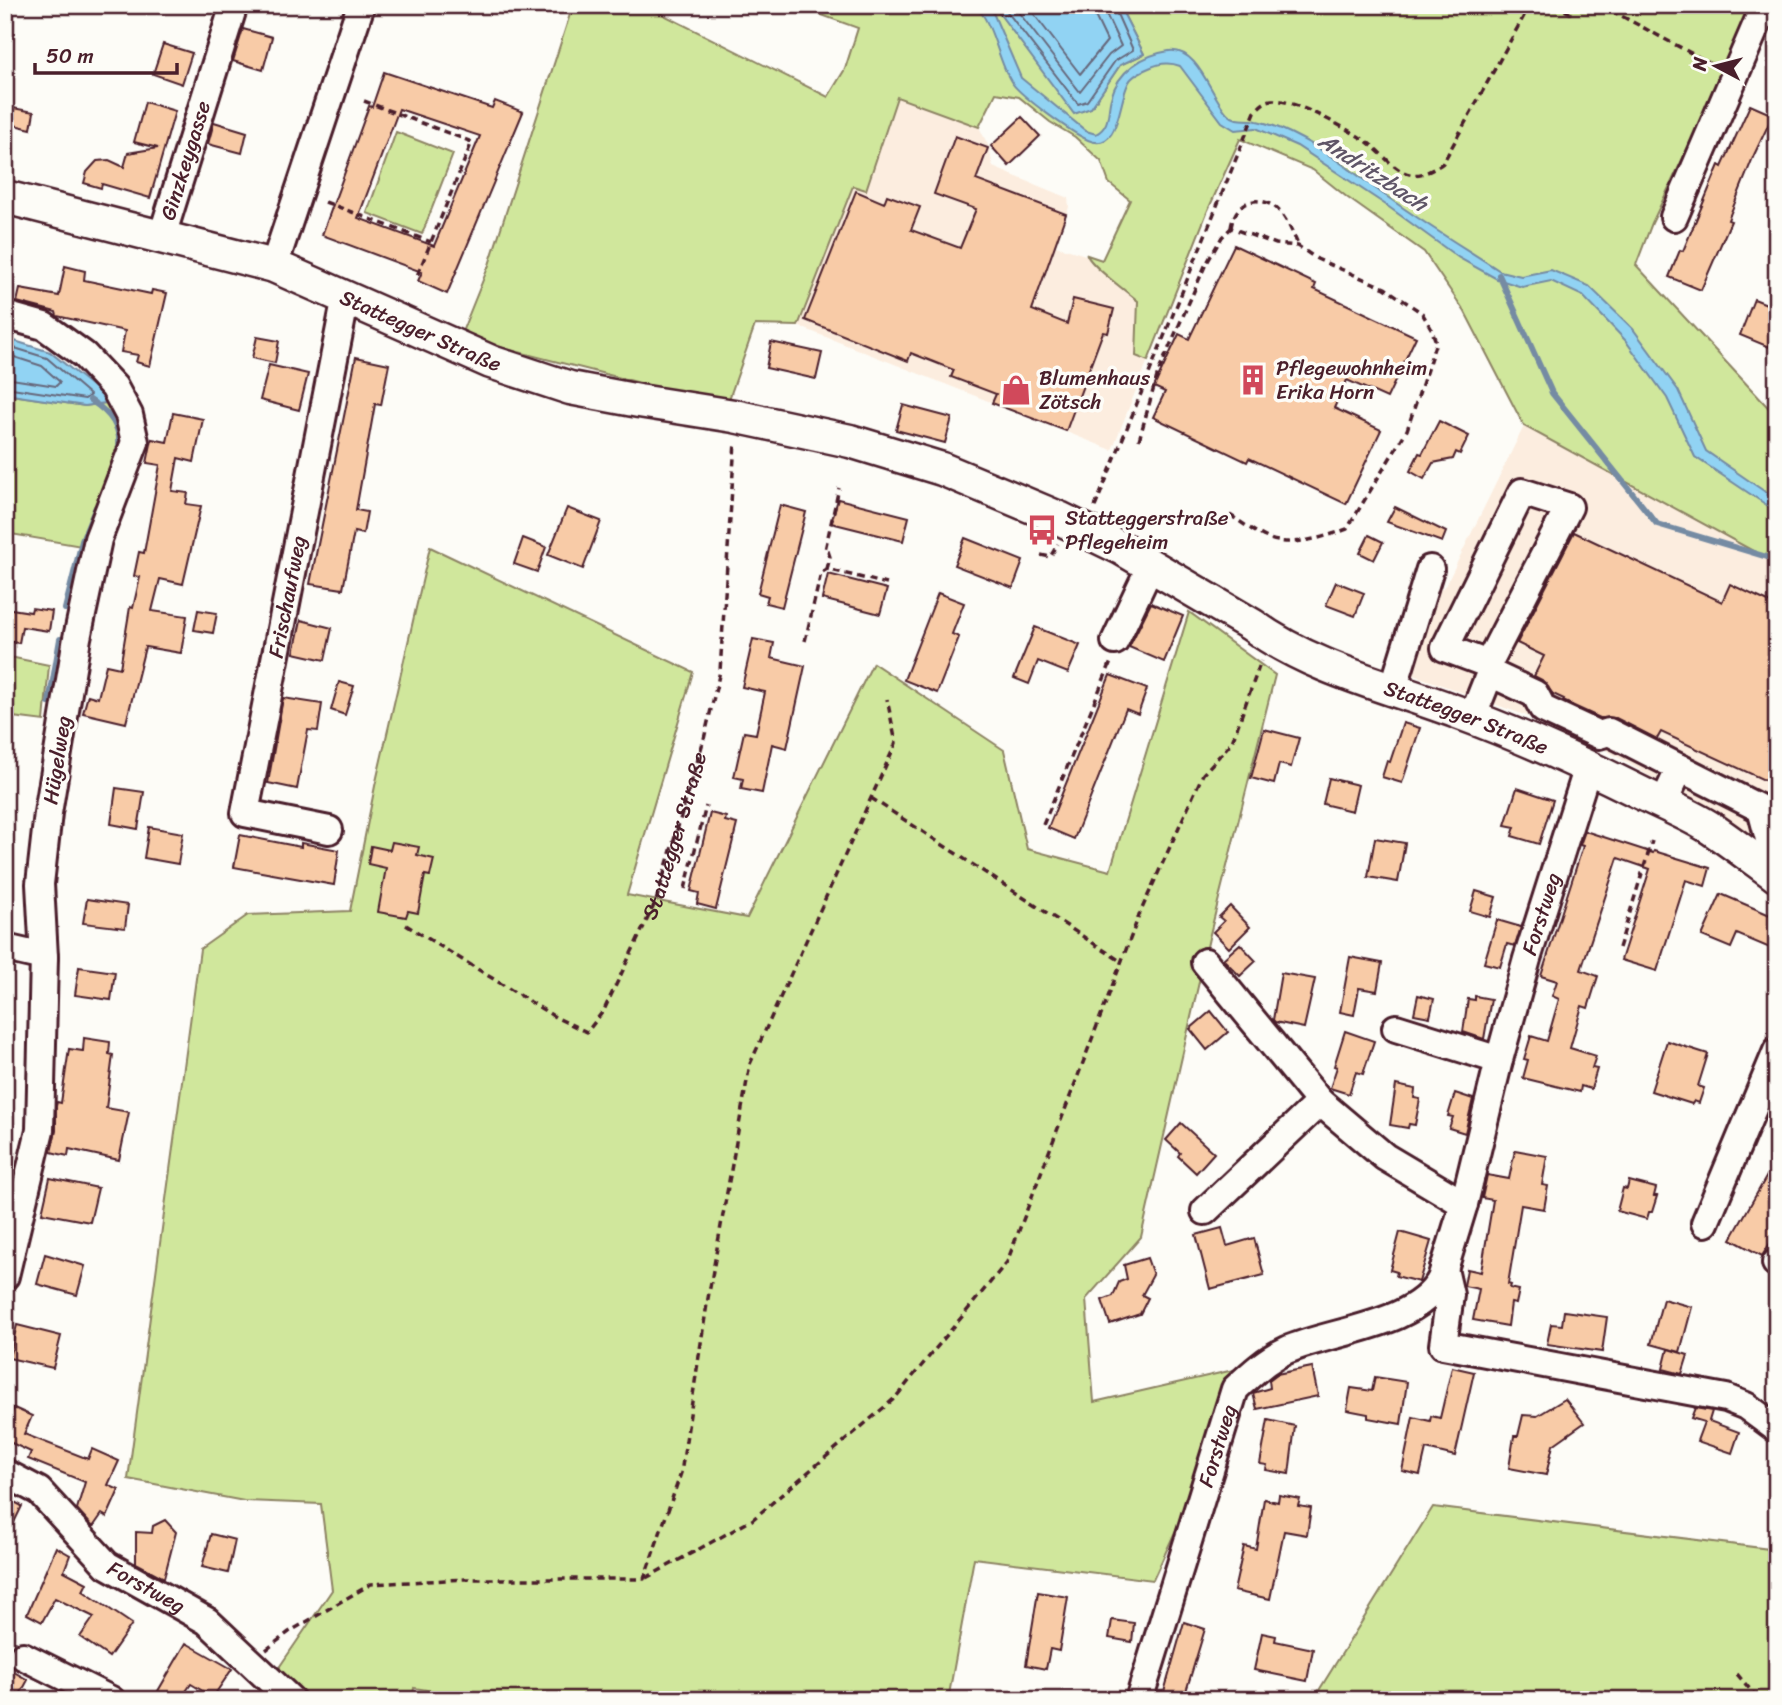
<svg xmlns="http://www.w3.org/2000/svg" width="1782" height="1705" viewBox="0 0 1782 1705" font-family="Sriracha,sans-serif">
	<rect width="100%" height="100%" fill="#fdfcf7"/>
	<filter id="ink" filterUnits="userSpaceOnUse"><feTurbulence type="fractalNoise" baseFrequency=".0143" numOctaves="2"/><feDisplacementMap in="SourceGraphic" scale="14" xChannelSelector="R" yChannelSelector="G"/><feConvolveMatrix kernelMatrix="1 2 1 2 8 2 1 2 1" color-interpolation-filters="sRGB"/></filter>
	<g filter="url(#ink)">
		<g fill="#fceddf">
			<path d="M898,96L979,127L989,147L993,167L1068,198L1069,207L1056,246L1102,260L1130,200L1208,210L1112,450L798,326L755,325Z"/>
			<path d="M1524,426L1777,564V858L1690,800L1582,736L1403,671L1427,601L1446,585Z"/>
		</g>
		<g fill="#d0e79c" stroke="#8d8364" stroke-width="2">
			<path d="M573,5H644L828,97L845,69L858,28L794,5H993L1075,113L1091,108L1120,65L1144,54L1119,5H1756L1652,223L1636,265L1777,417V451L1770,469L1777,473V564L1524,426L1465,312L1424,252L1348,198L1313,170L1240,139L1208,210L1148,361L1136,356L1138,301C1126,291 1092,267 1087,255L1102,260L1130,200L1109,183L1101,161L1075,137L1050,122L1019,97L996,93L979,127L897,97L866,190L853,186L798,326L755,325L727,405L460,337L489,265Z"/>
			<path d="M396,132L453,154L422,234L367,213Z"/>
			<path d="M5,394L85,406L112,402L128,454L87,547L5,533Z"/>
			<path d="M430,547L693,672L627,895L747,918L873,663L1004,750L1027,849L1110,871L1189,612L1275,675L1209,938L1141,1237L1086,1299L1094,1402L1251,1366L1153,1580L974,1558L948,1700H488L414,1688L412,1700H276L280,1698V1666L332,1590L321,1504L244,1501L128,1479L200,949L248,915L350,911L375,786Z"/>
			<path d="M5,656L49,665L44,721L5,716Z"/>
			<path d="M1433,1507L1777,1550V1700H1313Z"/>
		</g>
		<g fill="#91d3f3" stroke="#758ba3" stroke-width="2">
			<path d="M969,5H987L991,8L1021,78L1086,131L1096,134C1111,126 1107,112 1111,98C1118,71 1142,55 1169,51C1199,47 1211,98 1228,114C1237,123 1246,118 1257,121C1272,124 1289,132 1302,139C1333,155 1361,178 1389,198C1425,224 1463,247 1500,271L1521,276L1551,270L1589,286L1633,329L1678,390L1706,451L1777,500V512L1695,457L1667,398L1625,340L1583,296L1551,281L1522,287L1497,279L1459,258L1386,205L1297,146L1256,128L1235,130L1222,122L1180,66C1170,62 1159,63 1149,68C1144,70 1135,75 1131,79C1118,93 1122,155 1088,140C1072,133 1022,97 1012,83C1000,66 994,29 982,14C979,11 972,8 969,5Z"/>
			<path d="M993,5H1119L1144,54L1120,65L1091,108L1074,114Z"/>
			<path d="M5,338L50,352L112,402L85,406L5,394Z"/>
		</g>
		<g fill="none" stroke-linecap="round" stroke-linejoin="round">
			<g stroke="#66677b" stroke-width="2">
				<path d="M1002,5L1078,104L1087,101L1115,61L1133,50L1113,5"/>
				<path d="M1013,5L1080,92L1109,55L1121,46L1106,14L1104,5"/>
				<path d="M1027,5L1080,74L1107,41L1095,16L1094,5"/>
				<path d="M5,345L47,358L90,395L85,399L5,387"/>
				<path d="M5,354L42,366L60,382L56,386L5,378"/>
			</g>
			<g stroke="#758ba3" stroke-width="6">
				<path d="M1499,275L1552,393L1657,524L1777,560"/>
				<path d="M90,400C109,412 124,428 118,453"/>
				<path d="M65,609L82,541L96,507"/>
				<path d="M49,703L60,639"/>
			</g>
		</g>
		<g fill="#f8cba7" stroke="#4a1f2b" stroke-width="2" fill-rule="evenodd">
			<path d="M243,29L272,37L263,70L233,61Z"/>
			<path d="M163,44L192,53L182,84L153,74Z"/>
			<path d="M384,72L492,108L495,101L523,112L447,294L418,281L422,272L322,235L369,106L372,107ZM399,109L480,136L434,246L358,218Z"/>
			<path d="M145,102L175,111L150,198L102,184L101,188L84,183L87,172L97,161L109,160L124,167L128,153L158,148L134,142Z"/>
			<path d="M1750,105L1773,115L1754,155L1728,220L1731,221L1701,290L1669,277L1680,250L1683,251L1719,165L1722,167Z"/>
			<path d="M13,108L34,112L31,129L10,124Z"/>
			<path d="M1022,117L1040,136L1009,166L991,146Z"/>
			<path d="M214,122L247,132L242,153L208,144Z"/>
			<path d="M955,136L988,148L976,180L1066,214L1032,310L1067,324L1073,299L1114,309L1108,333L1103,332L1066,431L992,403L996,394L951,377L954,370L911,353L908,361L805,320L856,191L884,203L887,195L920,207L911,230L960,248L976,209L934,194Z"/>
			<path d="M1234,245L1316,284L1314,289L1416,337L1387,398L1347,380L1334,408L1381,430L1346,504L1249,458L1247,462L1153,417L1165,392L1154,387L1179,334L1189,339Z"/>
			<path d="M65,266L85,271L84,280L151,294L152,290L167,293L150,366L136,362L138,355L121,352L125,331L57,316L56,312L17,302L20,289L59,296Z"/>
			<path d="M1754,299L1777,308V328L1769,347L1740,335Z"/>
			<path d="M257,337L279,341L275,363L252,358Z"/>
			<path d="M771,342L822,353L816,379L766,368Z"/>
			<path d="M356,357L389,364L381,405L375,404L356,510L367,512L363,534L354,532L343,589L310,584Z"/>
			<path d="M269,365L308,374L299,410L260,400Z"/>
			<path d="M903,405L952,418L945,443L896,430Z"/>
			<path d="M173,413L203,419L194,462L178,458L172,491L188,493L186,504L201,506L183,584L160,579L152,611L187,616L181,653L145,647L126,723L83,713L88,695L98,698L106,665L120,668L130,607L133,608L140,577L134,576L139,552L144,553L160,465L147,463L152,439L167,442Z"/>
			<path d="M1439,421L1469,436L1460,454L1456,452L1453,459L1433,463L1424,479L1410,471L1419,453L1422,454Z"/>
			<path d="M838,499L909,517L903,541L831,523Z"/>
			<path d="M780,505L806,512L782,607L766,603L768,596L758,593Z"/>
			<path d="M1395,507L1446,532L1442,542L1387,522Z"/>
			<path d="M567,508L601,521L583,569L548,555Z"/>
			<path d="M1574,532L1722,602L1730,584L1777,606V786L1661,732L1657,739L1616,718H1600L1563,701L1564,699L1553,694L1542,680L1534,676L1544,656L1517,643Z"/>
			<path d="M1369,535L1383,542L1374,560L1360,553Z"/>
			<path d="M523,538L546,547L537,572L514,564Z"/>
			<path d="M965,538L1023,561L1013,588L954,565Z"/>
			<path d="M828,574L887,589L880,614L822,599Z"/>
			<path d="M1336,582L1364,593L1355,616L1326,605Z"/>
			<path d="M938,593L964,603L952,634L959,637L937,693L904,680Z"/>
			<path d="M1151,603L1183,616L1164,662L1129,647Z"/>
			<path d="M5,608L31,612L32,608L52,611L49,631L22,627L19,643L5,641Z"/>
			<path d="M198,610L217,613L213,633L194,630Z"/>
			<path d="M301,620L332,628L325,660L294,653Z"/>
			<path d="M1035,627L1080,645L1068,673L1038,661L1029,684L1014,678Z"/>
			<path d="M753,639L774,643L771,658L805,666L787,748L772,744L762,793L741,789L743,779L734,777L744,732L756,734L765,692L742,687Z"/>
			<path d="M1110,675L1147,689L1138,714L1126,709L1074,839L1048,828Z"/>
			<path d="M339,682L354,686L345,715L331,710Z"/>
			<path d="M283,698L322,704L318,731L308,730L297,789L268,783Z"/>
			<path d="M1403,723L1420,728L1402,783L1382,777L1387,761L1390,762Z"/>
			<path d="M1264,729L1299,738L1291,767L1279,764L1274,784L1251,778Z"/>
			<path d="M1329,778L1358,785L1352,811L1323,804Z"/>
			<path d="M116,788L144,792L138,829L111,824Z"/>
			<path d="M1517,788L1553,800L1539,844L1512,836L1515,827L1505,825Z"/>
			<path d="M710,813L726,817L725,821L737,824L716,909L697,904L699,893L691,891Z"/>
			<path d="M149,827L183,833L178,864L144,858Z"/>
			<path d="M1585,831L1653,853L1654,851L1710,868L1705,886L1686,880L1657,971L1621,960L1650,869L1618,858L1581,970L1598,976L1588,1008L1582,1006L1570,1048L1596,1056L1592,1068L1597,1069L1591,1089L1581,1086L1580,1092L1523,1078L1528,1060L1524,1059L1531,1036L1547,1041L1559,999L1552,996L1557,981L1541,976L1583,846L1580,845Z"/>
			<path d="M240,835L301,847V843L339,850L334,885L234,867Z"/>
			<path d="M1375,838L1405,843L1398,882L1368,877Z"/>
			<path d="M392,842L419,847L417,855L434,859L430,876L425,875L418,913L408,911L406,917L378,912L386,868L368,864L371,846L390,850Z"/>
			<path d="M1476,891L1496,897L1490,917L1470,911Z"/>
			<path d="M1721,894L1777,918V951L1737,934L1731,948L1702,936Z"/>
			<path d="M87,899L128,905L125,928L83,923Z"/>
			<path d="M1230,906L1250,927L1229,948L1213,932L1224,921L1219,917Z"/>
			<path d="M1497,920L1521,927L1515,946L1507,944L1500,967L1484,963Z"/>
			<path d="M1240,944L1256,961L1240,976L1223,959Z"/>
			<path d="M1350,957L1382,963L1377,991L1359,988L1354,1015L1340,1012Z"/>
			<path d="M79,967L115,972L111,1000L75,995Z"/>
			<path d="M1281,973L1315,979L1304,1028L1275,1022L1273,1020Z"/>
			<path d="M1418,995L1434,999L1430,1017L1414,1014Z"/>
			<path d="M1475,996L1491,999L1484,1039L1463,1032L1468,999L1475,1000Z"/>
			<path d="M1211,1011L1228,1032L1207,1050L1190,1029Z"/>
			<path d="M1345,1031L1374,1041L1363,1074L1356,1072L1349,1094L1330,1088L1337,1067L1334,1066Z"/>
			<path d="M84,1038L110,1042L109,1054L113,1055L106,1108L129,1112L119,1160L69,1149L68,1156L51,1152L56,1131V1106L57,1102L61,1103L69,1049L83,1051Z"/>
			<path d="M1667,1041L1708,1054L1698,1086L1704,1088L1699,1103L1694,1101L1692,1104L1651,1091Z"/>
			<path d="M1396,1085L1415,1089L1414,1098L1420,1099L1415,1125L1409,1124L1408,1128L1390,1125Z"/>
			<path d="M1455,1093L1473,1099L1465,1133L1449,1128L1453,1117L1448,1116Z"/>
			<path d="M1181,1123L1214,1153L1196,1173L1178,1156L1180,1153L1166,1140Z"/>
			<path d="M1515,1150L1547,1156L1542,1185L1548,1186L1544,1209L1521,1205L1508,1284L1511,1285L1510,1288L1519,1290L1516,1304L1511,1303L1508,1326L1473,1320L1479,1289L1464,1286L1467,1269L1481,1272L1493,1200L1482,1198L1487,1175L1509,1179Z"/>
			<path d="M1777,1158V1232L1762,1256L1731,1239Z"/>
			<path d="M50,1178L98,1188L90,1222L42,1213Z"/>
			<path d="M1629,1181L1656,1188L1654,1196H1657L1652,1212H1649L1647,1219L1617,1211L1623,1188L1627,1189Z"/>
			<path d="M1222,1228L1227,1246L1254,1238L1264,1275L1210,1289L1196,1235Z"/>
			<path d="M1400,1232L1431,1241L1419,1282L1396,1276L1397,1272L1390,1270Z"/>
			<path d="M45,1254L85,1266L77,1295L37,1284Z"/>
			<path d="M1147,1258L1153,1275L1142,1295L1148,1298L1140,1314L1110,1324L1102,1300L1113,1296L1119,1282L1127,1279L1124,1265Z"/>
			<path d="M1663,1299L1692,1307L1680,1352L1651,1344Z"/>
			<path d="M1564,1311L1607,1317L1602,1352L1547,1344L1551,1324L1562,1325Z"/>
			<path d="M17,1325L61,1336L53,1368L9,1358Z"/>
			<path d="M1668,1349L1688,1355L1682,1374L1663,1369Z"/>
			<path d="M1312,1367L1318,1396L1257,1409L1253,1393L1270,1388L1269,1380L1277,1374Z"/>
			<path d="M1452,1367L1474,1372L1455,1456L1426,1449L1420,1475L1402,1471L1413,1417L1430,1421L1431,1416L1440,1418Z"/>
			<path d="M1375,1377L1407,1382L1401,1424L1368,1418V1414L1347,1410L1351,1388L1372,1391Z"/>
			<path d="M1565,1399L1584,1423L1553,1445L1546,1475L1509,1468L1514,1436H1518L1523,1415L1537,1416Z"/>
			<path d="M14,1408L32,1416L24,1434L88,1459L92,1449L119,1461L108,1485L119,1490L107,1517L102,1514L93,1527L77,1509L85,1482L28,1459L31,1452L5,1440V1427Z"/>
			<path d="M1695,1408L1712,1411L1709,1421L1739,1432L1732,1453L1697,1441L1704,1422L1691,1418Z"/>
			<path d="M1268,1420L1295,1426L1289,1474L1266,1470L1267,1465L1260,1464Z"/>
			<path d="M1279,1495L1300,1499L1298,1506L1311,1508L1307,1535L1284,1531L1270,1599L1234,1591L1244,1546L1256,1549L1264,1499L1278,1502Z"/>
			<path d="M5,1497L22,1506L5,1541Z"/>
			<path d="M165,1520L176,1532L164,1578L136,1563V1532L152,1533L153,1526Z"/>
			<path d="M211,1534L235,1540L228,1573L202,1567Z"/>
			<path d="M56,1547L70,1555L64,1571L87,1583L83,1591L132,1624L109,1657L80,1637L94,1617L55,1598L42,1622L27,1614Z"/>
			<path d="M1038,1592L1068,1597L1059,1651L1050,1649L1046,1669L1026,1665Z"/>
			<path d="M1112,1620L1134,1623L1132,1642L1109,1638Z"/>
			<path d="M1184,1622L1205,1629L1184,1698L1164,1692Z"/>
			<path d="M1262,1633L1276,1636L1275,1641L1313,1649L1307,1681L1254,1670Z"/>
			<path d="M186,1643L232,1669L213,1697L191,1684L180,1700H172L158,1691Z"/>
			<path d="M5,1667L28,1680L17,1700H5Z"/>
		</g>
		<g fill="none" stroke-linecap="round" stroke-linejoin="round">
			<g stroke="#4a1f2b" stroke-width="32">
				<g id="minor">
					<path d="M1674,217L1765,5"/>
					<path id="s2" d="M162,236L234,5"/>
					<path d="M274,266L361,5"/>
					<path d="M5,315L44,326L84,355L114,387L129,415L135,442L98,539L77,638L48,813L40,884L44,957L40,1130L5,1276"/>
					<path d="M1115,641L1151,565"/>
					<path d="M1488,664L1445,648L1522,492L1569,507L1488,664L1490,673"/>
					<path d="M1393,689L1430,569"/>
					<path d="M1472,718L1490,673L1535,694L1543,709L1599,735L1609,732L1680,768"/>
					<path d="M1663,804L1680,768L1761,809L1770,843L1777,847"/>
					<path id="s3" d="M329,830L245,813L346,297"/>
					<path d="M5,948L44,957"/>
					<path d="M1205,962L1320,1102"/>
					<path d="M1396,1028L1499,1060"/>
					<path d="M1205,1211L1320,1102L1385,1157L1464,1204"/>
					<path d="M1705,1223L1777,1051"/>
					<path d="M1776,1263H1777"/>
					<path d="M1444,1269L1450,1295L1443,1345L1726,1398L1746,1406L1777,1429"/>
					<path id="s4" d="M5,1473L39,1491L107,1565L207,1621L291,1700"/>
					<path d="M23,1656L111,1700"/>
					<path id="s5" d="M1139,1700L1235,1389C1251,1374 1267,1359 1287,1350C1333,1330 1416,1326 1441,1279L1464,1204L1499,1060L1527,959L1588,767"/>
				</g>
			</g>
			<g stroke="#4a1f2b" stroke-width="37">
				<g id="major">
					<path id="s6" d="M5,197L274,266L491,362L570,388L639,401L734,416L850,441L942,469L1059,518L1121,548L1252,625C1312,669 1388,686 1457,712C1520,735 1581,763 1641,793C1665,805 1691,815 1712,829C1734,844 1755,860 1777,876"/>
				</g>
			</g>
			<g stroke="#4a1f2b" stroke-width="3.5" stroke-dasharray="7 5" stroke-linecap="butt">
				<path d="M1554,5L1570,13L1574,5"/>
				<path d="M1601,5L1717,67"/>
				<path d="M364,101L472,142L417,276"/>
				<path d="M325,202L431,242"/>
				<path d="M1231,228C1234,204 1254,193 1275,207C1285,215 1293,233 1298,245"/>
				<path d="M1139,440L1158,373L1205,266L1222,237L1231,228L1276,244L1298,246L1317,259L1385,288L1422,313L1431,328L1436,342L1407,430L1347,529C1326,537 1292,547 1270,539C1255,533 1241,522 1227,513"/>
				<path d="M1095,507L1255,112C1260,106 1264,101 1272,100C1293,99 1348,129 1366,141C1394,162 1404,191 1443,163L1530,5"/>
				<path d="M1041,555L1050,557L1058,544"/>
				<path d="M827,569L830,557L828,551L825,550L839,488"/>
				<path d="M805,641L821,573L827,569L887,584"/>
				<path d="M871,798L1122,962"/>
				<path d="M1043,825L1111,662"/>
				<path d="M685,889L706,806"/>
				<path id="s1" d="M406,925L555,1017L587,1032L604,1010L656,901L704,739L720,671L735,442"/>
				<path d="M1619,948L1652,841"/>
				<path d="M646,1578L752,1520L895,1398L1007,1262L1140,913L1203,774L1232,742L1261,661"/>
				<path d="M266,1650L289,1632L371,1584L465,1579H644L681,1473L707,1304L750,1064L896,743L887,699"/>
				<path d="M1737,1674L1759,1700"/>
			</g>
			<use href="#minor" stroke="#fdfcf7" stroke-width="26"/>
			<use href="#major" stroke="#fdfcf7" stroke-width="32"/>
		</g>
	</g>
	<defs>
		<g id="building-bare" transform="scale(2.415)"><path d="M-4-6H4V6H1V3H-1V6H-4ZM-2.5-4.3h1.7v1.8h-1.7ZM.8-4.3h1.7v1.8H.8ZM-2.5-1h1.7V.8h-1.7ZM.8-1h1.7V.8H.8Z" fill="#d1495b" stroke="#fdfcf7" stroke-width="2.5" paint-order="stroke"/></g>
		<g id="shop-bare" transform="scale(2.415)"><path d="M-5-2.5h2.3a2.7 3.5 0 0 1 5.4 0H5L5.5 6h-11ZM-1.5-2.5h3a1.5 2.3 0 0 0-3 0Z" fill="#d1495b" stroke="#fdfcf7" stroke-width="2.5" paint-order="stroke"/></g>
		<g id="bus-bare" transform="scale(2.415)"><path d="M-5-6H5V4H4V6H2V4H-2V6H-4V4H-5ZM-3.5-4V0h7V-4ZM-3.5 1.2v1.5H-2V1.2ZM2 1.2v1.5H3.5V1.2Z" fill="#d1495b" stroke="#fdfcf7" stroke-width="2.5" paint-order="stroke"/></g>
	</defs>
	<g fill-rule="evenodd">
		<use href="#building-bare" x="1253" y="380"/>
		<use href="#shop-bare" x="1016" y="390"/>
		<use href="#bus-bare" x="1042" y="530"/>
	</g>
	<g text-anchor="middle" dominant-baseline="central" stroke-width="7" stroke-linejoin="round" paint-order="stroke">
		<g font-size="21" fill="#4a1f2b" stroke="#fdfcf7">
			<text stroke="none"><textPath href="#s2" startOffset="79">Ginzkeygasse</textPath></text>
			<text stroke="none"><textPath href="#s6" startOffset="438">Stattegger Straße</textPath></text>
			<text stroke="none"><textPath href="#s3" startOffset="306">Frischaufweg</textPath></text>
			<text stroke="none"><textPath href="#s6" startOffset="1561">Stattegger Straße</textPath></text>
			<text transform="translate(57 760) rotate(-81)">Hügelweg</text>
			<text stroke="none"><textPath href="#s1" startOffset="427">Stattegger Straße</textPath></text>
			<text stroke="none"><textPath href="#s5" startOffset="943">Forstweg</textPath></text>
			<text stroke="none"><textPath href="#s5" startOffset="266">Forstweg</textPath></text>
			<text stroke="none"><textPath href="#s4" startOffset="184">Forstweg</textPath></text>
		</g>
		<g font-size="21" fill="#4a1f2b" stroke="#fdfcf7" text-anchor="start">
			<text x="1276" y="368">Pflegewohnheim<tspan x="1276" dy="24">Erika Horn</tspan></text>
			<text x="1039" y="378">Blumenhaus<tspan x="1039" dy="24">Zötsch</tspan></text>
			<text x="1065" y="518">Statteggerstraße<tspan x="1065" dy="24">Pflegeheim</tspan></text>
		</g>
		<g font-size="23" font-style="italic" fill="#5f5567" stroke="#fdfcf7">
			<text transform="translate(1373 172) rotate(33)">Andritzbach</text>
		</g>
	</g>
	<rect width="1782" height="1705" fill="none" stroke="#fdfcf7" stroke-width="28"/>
	<rect x="14" y="14" width="1754" height="1677" fill="none" stroke="#4a1f2b" stroke-width="2.5" filter="url(#ink)"/>
	<g transform="translate(1716 66) rotate(277)" stroke="#fdfcf7" stroke-width="5" paint-order="stroke">
	<path d="M0-5L12 26L0 18L-12 26Z" fill="#4a1f2b"/>
	<text y="-10" font-size="19" font-weight="bold" text-anchor="middle" fill="#4a1f2b">N</text>
	</g>
	<path d="M35 63v10h142v-10" fill="none" stroke="#4a1f2b" stroke-width="3.5"/>
	<text x="46" y="63" font-size="21" fill="#4a1f2b" stroke="#fdfcf7" stroke-width="5" paint-order="stroke">50 m</text>
</svg>
